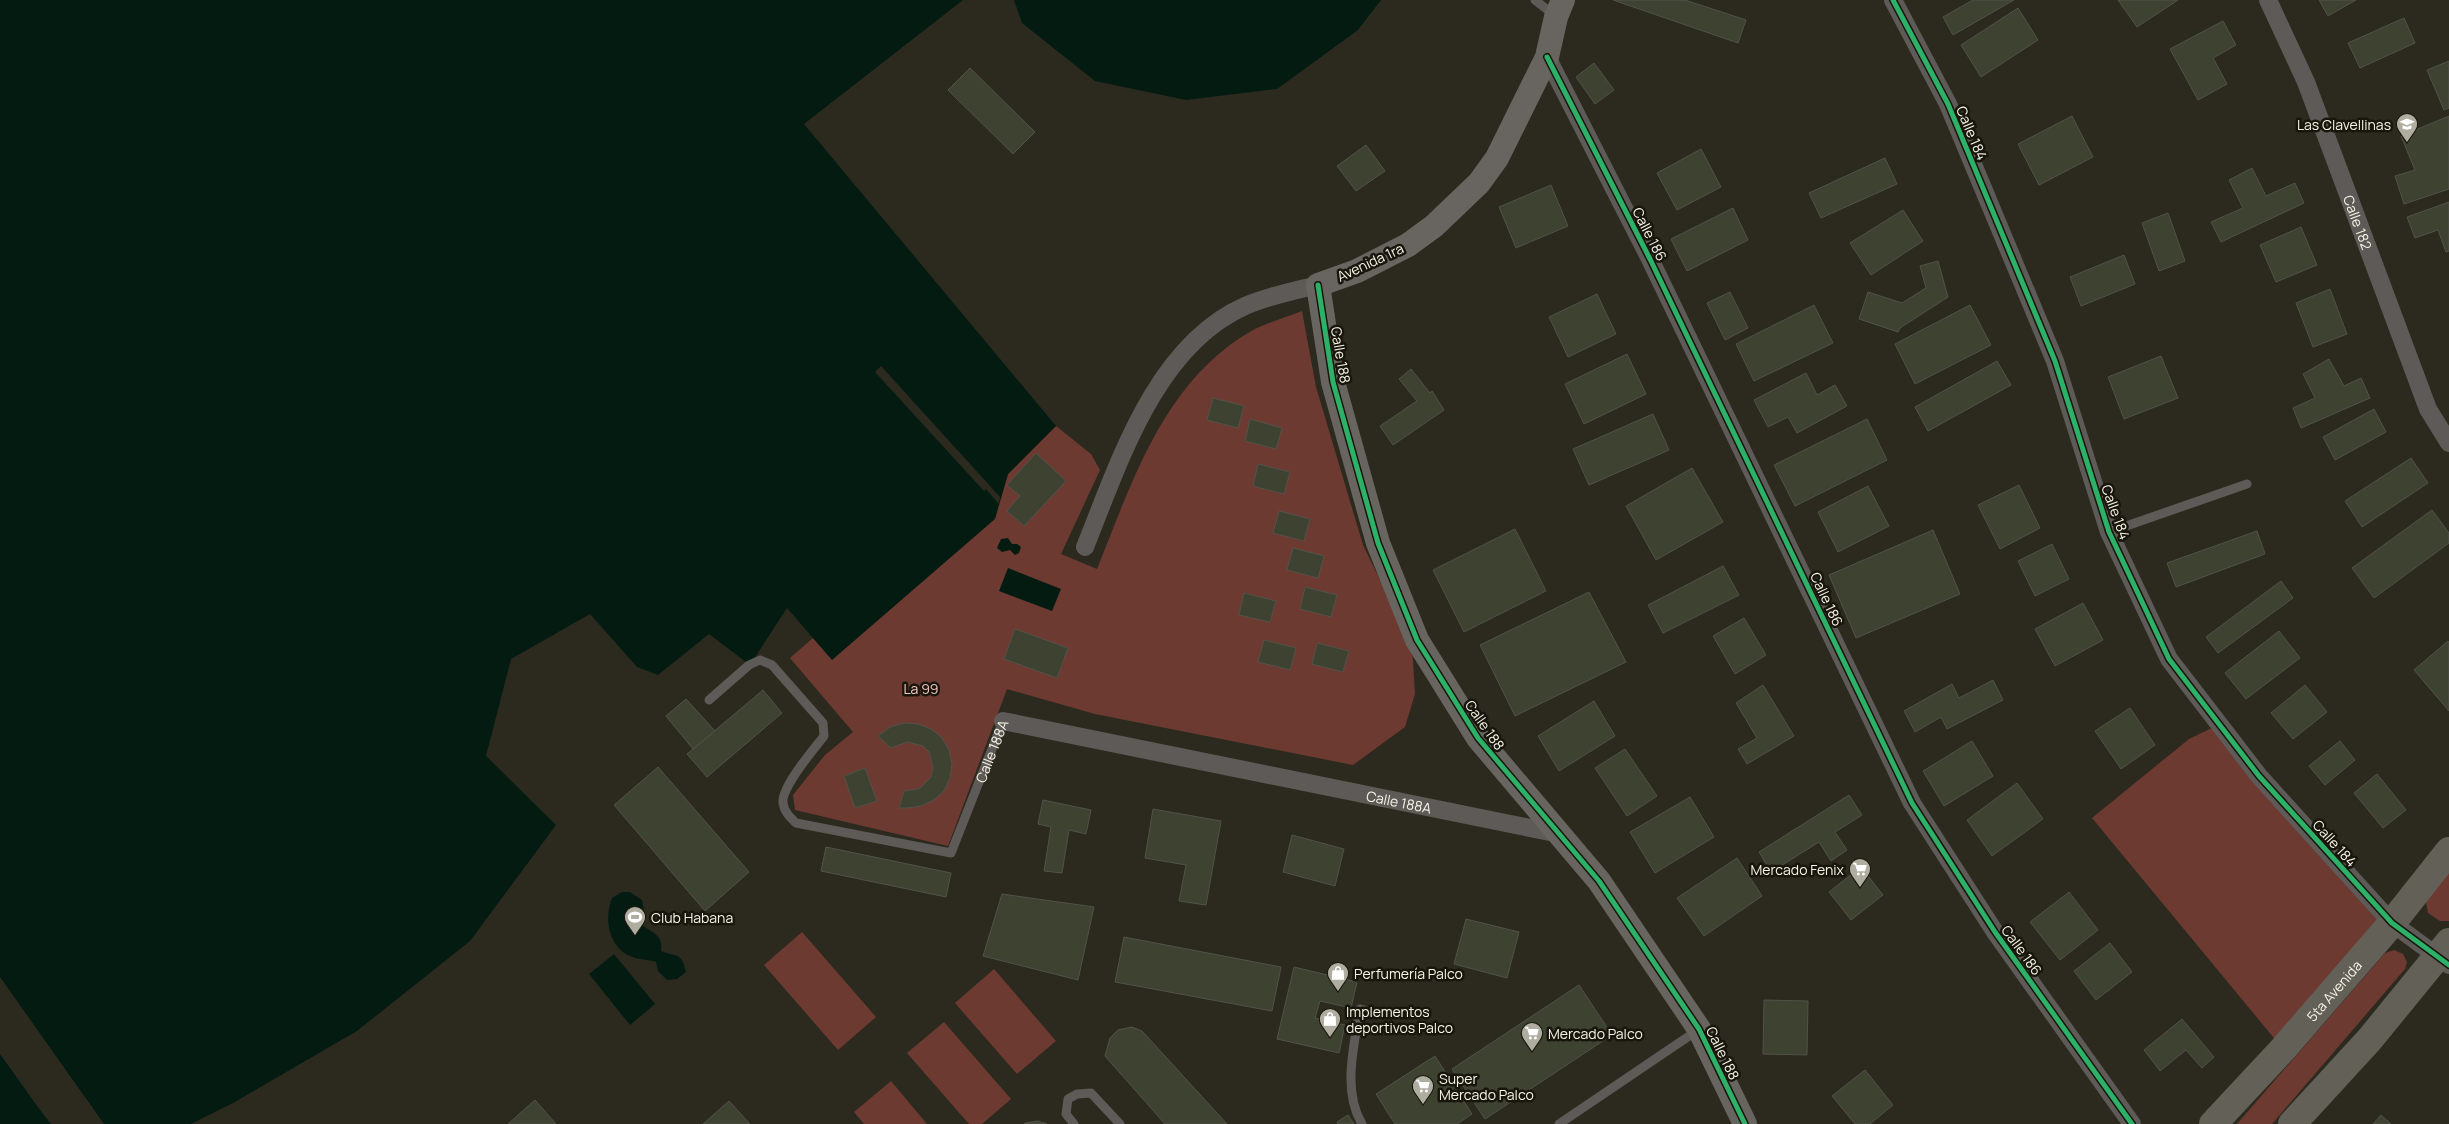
<svg xmlns="http://www.w3.org/2000/svg" width="2449" height="1124" viewBox="0 0 2449 1124" font-family="Manrope,sans-serif">
	<rect width="100%" height="100%" fill="#2c2a1e"/>
	<g fill="#6d3a31">
		<path d="M1302,311L1316,387L1363,545L1412,646L1415,694L1405,727L1353,765L1095,714L1007,689L948,846L795,810L793,795L825,755L853,732L790,658L813,638L832,659L999,504L1008,474L1056,426L1091,454L1100,470L1061,554L1097,569C1133,480 1165,378 1255,329C1270,322 1287,317 1302,311Z"/>
		<path d="M2220,724L2392,923L2283,1049L2092,818L2189,739Z"/>
		<path d="M2449,868V921H2440L2428,913L2425,897Z"/>
		<path d="M802,932L876,1017L838,1050L764,965Z"/>
		<path d="M2394,950L2403,954L2407,962L2405,969L2272,1124H2237L2385,953Z"/>
		<path d="M994,969L1056,1041L1017,1074L955,1003Z"/>
		<path d="M944,1022L1011,1099L982,1124H969L907,1053Z"/>
		<path d="M891,1081L927,1124H864L854,1112Z"/>
	</g>
	<g fill="#041b12">
		<path d="M0,0H963L804,124L1056,426L1008,474L995,519L832,660L787,608L750,665L709,634L658,675L637,667L590,614L511,659L486,756L556,825L470,941L357,1031L233,1103L191,1124H104L0,977Z"/>
		<path d="M1014,0H1381L1358,30L1277,89L1186,100L1095,81L1022,23Z"/>
		<path d="M1008,538L1012,544H1017L1021,547L1019,553L1015,555L1010,550L1002,552L997,548L1001,539Z"/>
		<path d="M1008,568L1061,589L1052,611L999,591Z"/>
		<path d="M622,892H630L642,900L644,911L642,925C652,933 664,935 661,951C676,957 682,952 686,972L677,979L667,980L658,971L656,962C647,959 638,960 630,956C608,946 604,918 612,898Z"/>
		<path d="M614,954L655,1004L630,1025L589,974Z"/>
		<path d="M0,1054L43,1114L51,1124H0Z"/>
	</g>
	<path fill="#2c2a1e" d="M881,366L1000,497L999,504L986,489L984,491L875,372Z"/>
	<g fill="#3d4231" stroke="#525249">
		<path d="M1613,0H1685L1746,20L1738,43Z"/>
		<path d="M1973,0H2014L1953,35L1943,17Z"/>
		<path d="M2118,0H2178L2137,27Z"/>
		<path d="M2319,0H2356L2328,16Z"/>
		<path d="M2018,8L2038,40L1981,77L1961,45Z"/>
		<path d="M2404,18L2415,43L2360,68L2348,43Z"/>
		<path d="M2223,21L2236,45L2213,58L2227,84L2198,100L2170,49Z"/>
		<path d="M2449,61V108L2444,110L2427,70Z"/>
		<path d="M1594,63L1614,90L1595,104L1576,77Z"/>
		<path d="M970,68L1035,132L1013,154L948,90Z"/>
		<path d="M2072,116L2093,157L2039,185L2018,144Z"/>
		<path d="M2449,116V189L2404,204L2395,176L2415,170L2401,136Z"/>
		<path d="M1366,145L1385,171L1356,191L1337,166Z"/>
		<path d="M1701,149L1721,187L1677,210L1657,173Z"/>
		<path d="M1885,158L1897,184L1821,218L1809,193Z"/>
		<path d="M2252,168L2266,196L2295,183L2304,203L2221,242L2211,222L2243,208L2229,180Z"/>
		<path d="M1551,185L1568,226L1516,248L1499,207Z"/>
		<path d="M2449,202V251L2446,252L2438,230L2415,238L2407,217Z"/>
		<path d="M1733,208L1748,240L1687,271L1671,239Z"/>
		<path d="M1903,210L1923,241L1871,275L1850,243Z"/>
		<path d="M2168,213L2185,261L2159,271L2142,223Z"/>
		<path d="M2301,227L2317,265L2276,282L2260,245Z"/>
		<path d="M2124,255L2135,284L2081,306L2070,277Z"/>
		<path d="M1938,261L1948,297L1900,328L1898,332L1859,319L1868,292L1902,303L1926,288L1920,266Z"/>
		<path d="M2330,289L2347,334L2313,347L2296,303Z"/>
		<path d="M1730,292L1748,328L1725,340L1707,303Z"/>
		<path d="M1597,294L1616,334L1568,357L1549,317Z"/>
		<path d="M1814,305L1833,343L1754,381L1736,344Z"/>
		<path d="M1970,305L1991,345L1915,384L1895,344Z"/>
		<path d="M1627,354L1646,394L1584,424L1565,384Z"/>
		<path d="M2161,356L2178,398L2124,419L2108,377Z"/>
		<path d="M2329,359L2344,386L2361,378L2370,398L2301,428L2293,408L2315,398L2303,374Z"/>
		<path d="M1997,361L2011,385L1928,431L1915,407Z"/>
		<path d="M1411,369L1430,393L1432,391L1444,410L1393,445L1380,426L1417,401L1399,379Z"/>
		<path d="M1806,373L1817,395L1835,385L1847,406L1797,433L1788,417L1768,427L1754,400Z"/>
		<path d="M1213,398L1244,406L1238,428L1207,420Z"/>
		<path d="M2374,409L2386,432L2335,460L2323,437Z"/>
		<path d="M1653,414L1669,450L1589,485L1573,449Z"/>
		<path d="M1250,419L1282,428L1276,449L1245,441Z"/>
		<path d="M1867,419L1887,460L1795,506L1774,465Z"/>
		<path d="M1036,453L1066,481L1024,526L1007,511L1020,496L1007,485Z"/>
		<path d="M2411,458L2428,483L2362,527L2345,501Z"/>
		<path d="M1258,464L1290,472L1284,494L1253,486Z"/>
		<path d="M1692,468L1723,522L1656,560L1626,506Z"/>
		<path d="M2019,485L2040,528L2000,549L1978,505Z"/>
		<path d="M1868,486L1889,526L1838,552L1818,512Z"/>
		<path d="M2432,510L2449,533V543L2374,598L2352,568Z"/>
		<path d="M1279,511L1310,519L1304,541L1273,533Z"/>
		<path d="M1515,529L1546,591L1464,632L1433,570Z"/>
		<path d="M1933,530L1960,594L1856,638L1829,575Z"/>
		<path d="M2257,531L2265,554L2176,587L2167,563Z"/>
		<path d="M2052,544L2069,579L2035,596L2018,561Z"/>
		<path d="M1293,548L1324,556L1318,578L1287,570Z"/>
		<path d="M1723,566L1739,595L1663,633L1648,605Z"/>
		<path d="M2281,581L2293,598L2218,653L2206,637Z"/>
		<path d="M1305,587L1337,595L1331,617L1300,609Z"/>
		<path d="M1589,592L1626,662L1515,716L1480,645Z"/>
		<path d="M1244,593L1276,601L1270,622L1239,615Z"/>
		<path d="M2083,603L2103,640L2055,666L2035,629Z"/>
		<path d="M1744,618L1766,655L1735,674L1713,636Z"/>
		<path d="M1015,629L1068,648L1057,678L1004,659Z"/>
		<path d="M2279,631L2300,658L2246,699L2225,673Z"/>
		<path d="M1264,640L1296,648L1290,670L1258,662Z"/>
		<path d="M2448,641L2449,643V711L2414,670Z"/>
		<path d="M1317,643L1349,651L1343,672L1312,664Z"/>
		<path d="M1993,680L2003,700L1947,729L1941,717L1915,732L1904,711L1952,684L1959,698Z"/>
		<path d="M1763,685L1794,736L1747,764L1738,749L1757,738L1736,703Z"/>
		<path d="M2305,685L2327,712L2293,739L2271,713Z"/>
		<path d="M763,690L782,713L707,777L687,754Z"/>
		<path d="M686,699L715,731L693,749L666,716Z"/>
		<path d="M1594,701L1615,736L1559,771L1538,736Z"/>
		<path d="M2130,708L2155,745L2121,769L2095,731Z"/>
		<path d="M904,723L918,724L931,729L942,738L949,750L952,764L950,778L944,791L934,800L921,806L907,808H899L904,791L919,789L931,777L933,768L929,752L923,746L907,742L891,748L878,736L890,727Z"/>
		<path d="M1972,741L1993,776L1944,806L1923,771Z"/>
		<path d="M2340,741L2355,760L2325,785L2309,766Z"/>
		<path d="M1625,749L1657,796L1627,816L1595,768Z"/>
		<path d="M658,767L749,872L705,911L614,805Z"/>
		<path d="M865,768L877,801L855,808L844,776Z"/>
		<path d="M2377,774L2406,810L2383,828L2354,793Z"/>
		<path d="M2017,783L2043,819L1992,856L1967,820Z"/>
		<path d="M1849,795L1862,815L1835,832L1847,850L1831,861L1819,842L1771,872L1759,852Z"/>
		<path d="M1690,797L1714,837L1655,873L1630,832Z"/>
		<path d="M1043,800L1091,810L1086,834L1069,830L1062,873L1044,871L1051,827L1038,824Z"/>
		<path d="M1153,809L1221,821L1206,905L1179,901L1186,865L1145,858Z"/>
		<path d="M1292,835L1344,849L1335,886L1283,872Z"/>
		<path d="M826,847L951,873L946,897L821,871Z"/>
		<path d="M1737,858L1762,896L1704,936L1677,898Z"/>
		<path d="M1861,867L1883,895L1851,920L1829,892Z"/>
		<path d="M2069,892L2098,930L2060,960L2030,922Z"/>
		<path d="M1002,894L1094,907L1078,980L983,956Z"/>
		<path d="M1466,919L1519,932L1507,978L1454,964Z"/>
		<path d="M1124,937L1281,967L1272,1011L1115,982Z"/>
		<path d="M2110,943L2132,972L2096,1000L2074,971Z"/>
		<path d="M1294,967L1357,982L1351,1008L1320,1001L1315,1018L1345,1025L1339,1053L1277,1039Z"/>
		<path d="M1579,985L1612,1035L1485,1119L1452,1069Z"/>
		<path d="M1764,1000L1808,1001L1807,1055L1763,1054Z"/>
		<path d="M2182,1019L2214,1057L2202,1068L2186,1050L2160,1071L2144,1050Z"/>
		<path d="M1132,1027L1142,1031L1227,1124H1165L1105,1056L1110,1038L1118,1030Z"/>
		<path d="M1435,1056L1472,1114L1457,1124H1395L1376,1094Z"/>
		<path d="M1865,1070L1893,1105L1870,1124H1855L1832,1096Z"/>
		<path d="M535,1100L556,1124H508Z"/>
		<path d="M729,1101L750,1124H703Z"/>
		<path d="M1348,1115L1354,1124H1338L1337,1122Z"/>
		<path d="M2381,1115L2391,1124H2373Z"/>
		<path d="M1038,1121L1047,1124H1024L1025,1123Z"/>
	</g>
	<g fill="none" stroke-linecap="round" stroke-linejoin="round">
		<g stroke="#5d5a57" stroke-width="9">
			<path d="M1535,0L1554,15"/>
			<path d="M2109,532L2247,484"/>
			<path id="s1" d="M709,700L749,665L760,660L772,665L823,723L824,736C814,749 781,787 783,803C784,812 790,817 796,823L951,853L1003,721"/>
			<path d="M1074,1124L1066,1114L1068,1099L1077,1094L1091,1093L1120,1124"/>
			<path d="M1362,1124C1342,1090 1354,1046 1360,1009L1364,1010"/>
			<path d="M1559,1124L1698,1030"/>
		</g>
		<g stroke="#5d5a57" stroke-width="18">
			<path d="M1893,0L1948,104L2055,361L2109,532L2169,659L2259,776L2392,923L2449,965"/>
			<path id="s2" d="M2268,0L2306,82L2428,409L2449,443"/>
			<path d="M1547,57L1650,259L1912,803L1995,932L2132,1124"/>
			<path d="M1085,547C1119,463 1155,346 1245,306C1268,296 1293,291 1318,285"/>
			<path id="s3" d="M1003,721L1560,834"/>
		</g>
		<path stroke="#686560" stroke-width="24" d="M1563,0L1556,17L1547,57L1497,158L1479,183L1434,226L1408,245L1357,271L1318,285L1333,382L1378,543L1417,640L1478,738L1599,881L1699,1029L1745,1124"/>
		<g stroke="#636058" stroke-width="28">
			<path id="s4" d="M2213,1124L2283,1049L2392,923L2449,851"/>
			<path d="M2292,1124L2370,1039L2449,942"/>
		</g>
		<g stroke="#18160c" stroke-width="8">
			<g id="cycleway">
				<path d="M1893,0L1948,104L2055,361L2109,532L2169,659L2259,776L2392,923L2449,965"/>
				<path d="M1547,57L1650,259L1912,803L1995,932L2132,1124"/>
				<path d="M1318,285L1333,382L1378,543L1417,640L1478,738L1599,881L1699,1029L1745,1124"/>
			</g>
		</g>
		<use href="#cycleway" stroke="#2db169" stroke-width="5"/>
	</g>
	<defs>
		<g id="school-pin" transform="scale(1.125)"><path d="M0 17L-7.5 6A9.5 9.5 0 1 1 7.5 6Z" fill="#afada0" stroke="#18160c"/><path d="M0-5L7-2L0 1L-7-2ZM-4 1L0 2.5L4 1V4Q0 6-4 4Z" fill="#fff"/></g>
		<g id="supermarket-pin" transform="scale(1.125)"><path d="M0 17L-7.5 6A9.5 9.5 0 1 1 7.5 6Z" fill="#afada0" stroke="#18160c"/><path d="M-6-5.5h2.5l.6 2H6L4.5 2H-2.5L-4.4-4H-6ZM-1.5 3.2a1.3 1.3 0 1 0 .1 0ZM3 3.2a1.3 1.3 0 1 0 .1 0Z" fill="#fff"/></g>
		<g id="stadium-pin" transform="scale(1.125)"><path d="M0 17L-7.5 6A9.5 9.5 0 1 1 7.5 6Z" fill="#afada0" stroke="#18160c"/><path d="M0-5a6.5 5 0 1 0 0 10a6.5 5 0 1 0 0-10ZM-3.5-1.8h7v3.6h-7Z" fill="#fff"/></g>
		<g id="shop-pin" transform="scale(1.125)"><path d="M0 17L-7.5 6A9.5 9.5 0 1 1 7.5 6Z" fill="#afada0" stroke="#18160c"/><path d="M-5-2.5h2.3a2.7 3.5 0 0 1 5.4 0H5L5.5 6h-11ZM-1.5-2.5h3a1.5 2.3 0 0 0-3 0Z" fill="#fff"/></g>
	</defs>
	<g fill-rule="evenodd">
		<use href="#school-pin" x="2407" y="124"/>
		<use href="#supermarket-pin" x="1860" y="869"/>
		<use href="#stadium-pin" x="635" y="917"/>
		<use href="#shop-pin" x="1338" y="973"/>
		<use href="#shop-pin" x="1330" y="1019"/>
		<use href="#supermarket-pin" x="1532" y="1033"/>
		<use href="#supermarket-pin" x="1423" y="1086"/>
	</g>
	<g text-anchor="middle" dominant-baseline="central" stroke-width="5" stroke-linejoin="round" paint-order="stroke">
		<g font-size="14" fill="#f6f4e6" stroke="#18160c" text-anchor="start">
			<text x="2391" y="124" text-anchor="end">Las Clavellinas</text>
			<text x="1844" y="869" text-anchor="end">Mercado Fenix</text>
			<text x="651" y="917">Club Habana</text>
			<text x="1354" y="973">Perfumería Palco</text>
			<text x="1346" y="1011">Implementos<tspan x="1346" dy="16">deportivos Palco</tspan></text>
			<text x="1548" y="1033">Mercado Palco</text>
			<text x="1439" y="1078">Super<tspan x="1439" dy="16">Mercado Palco</tspan></text>
		</g>
		<g font-size="14" fill="#f6f4e6" stroke="#18160c">
			<text transform="translate(1972 133) rotate(67)">Calle 184</text>
			<text stroke="none"><textPath href="#s2" startOffset="240">Calle 182</textPath></text>
			<text transform="translate(1650 234) rotate(63)">Calle 186</text>
			<text transform="translate(1370 262) rotate(-25)">Avenida 1ra</text>
			<text transform="translate(1341 355) rotate(80)">Calle 188</text>
			<text transform="translate(2116 512) rotate(70)">Calle 184</text>
			<text transform="translate(1827 599) rotate(65)">Calle 186</text>
			<text transform="translate(1485 725) rotate(55)">Calle 188</text>
			<text stroke="none"><textPath href="#s1" startOffset="540">Calle 188A</textPath></text>
			<text stroke="none"><textPath href="#s3" startOffset="404">Calle 188A</textPath></text>
			<text transform="translate(2335 843) rotate(48)">Calle 184</text>
			<text transform="translate(2022 950) rotate(54)">Calle 186</text>
			<text stroke="none"><textPath href="#s4" startOffset="180">5ta Avenida</textPath></text>
			<text transform="translate(1723 1053) rotate(64)">Calle 188</text>
		</g>
		<g font-size="14" fill="#f8cac2" stroke="#18160c">
			<text x="921" y="688">La 99</text>
		</g>
	</g>
</svg>
